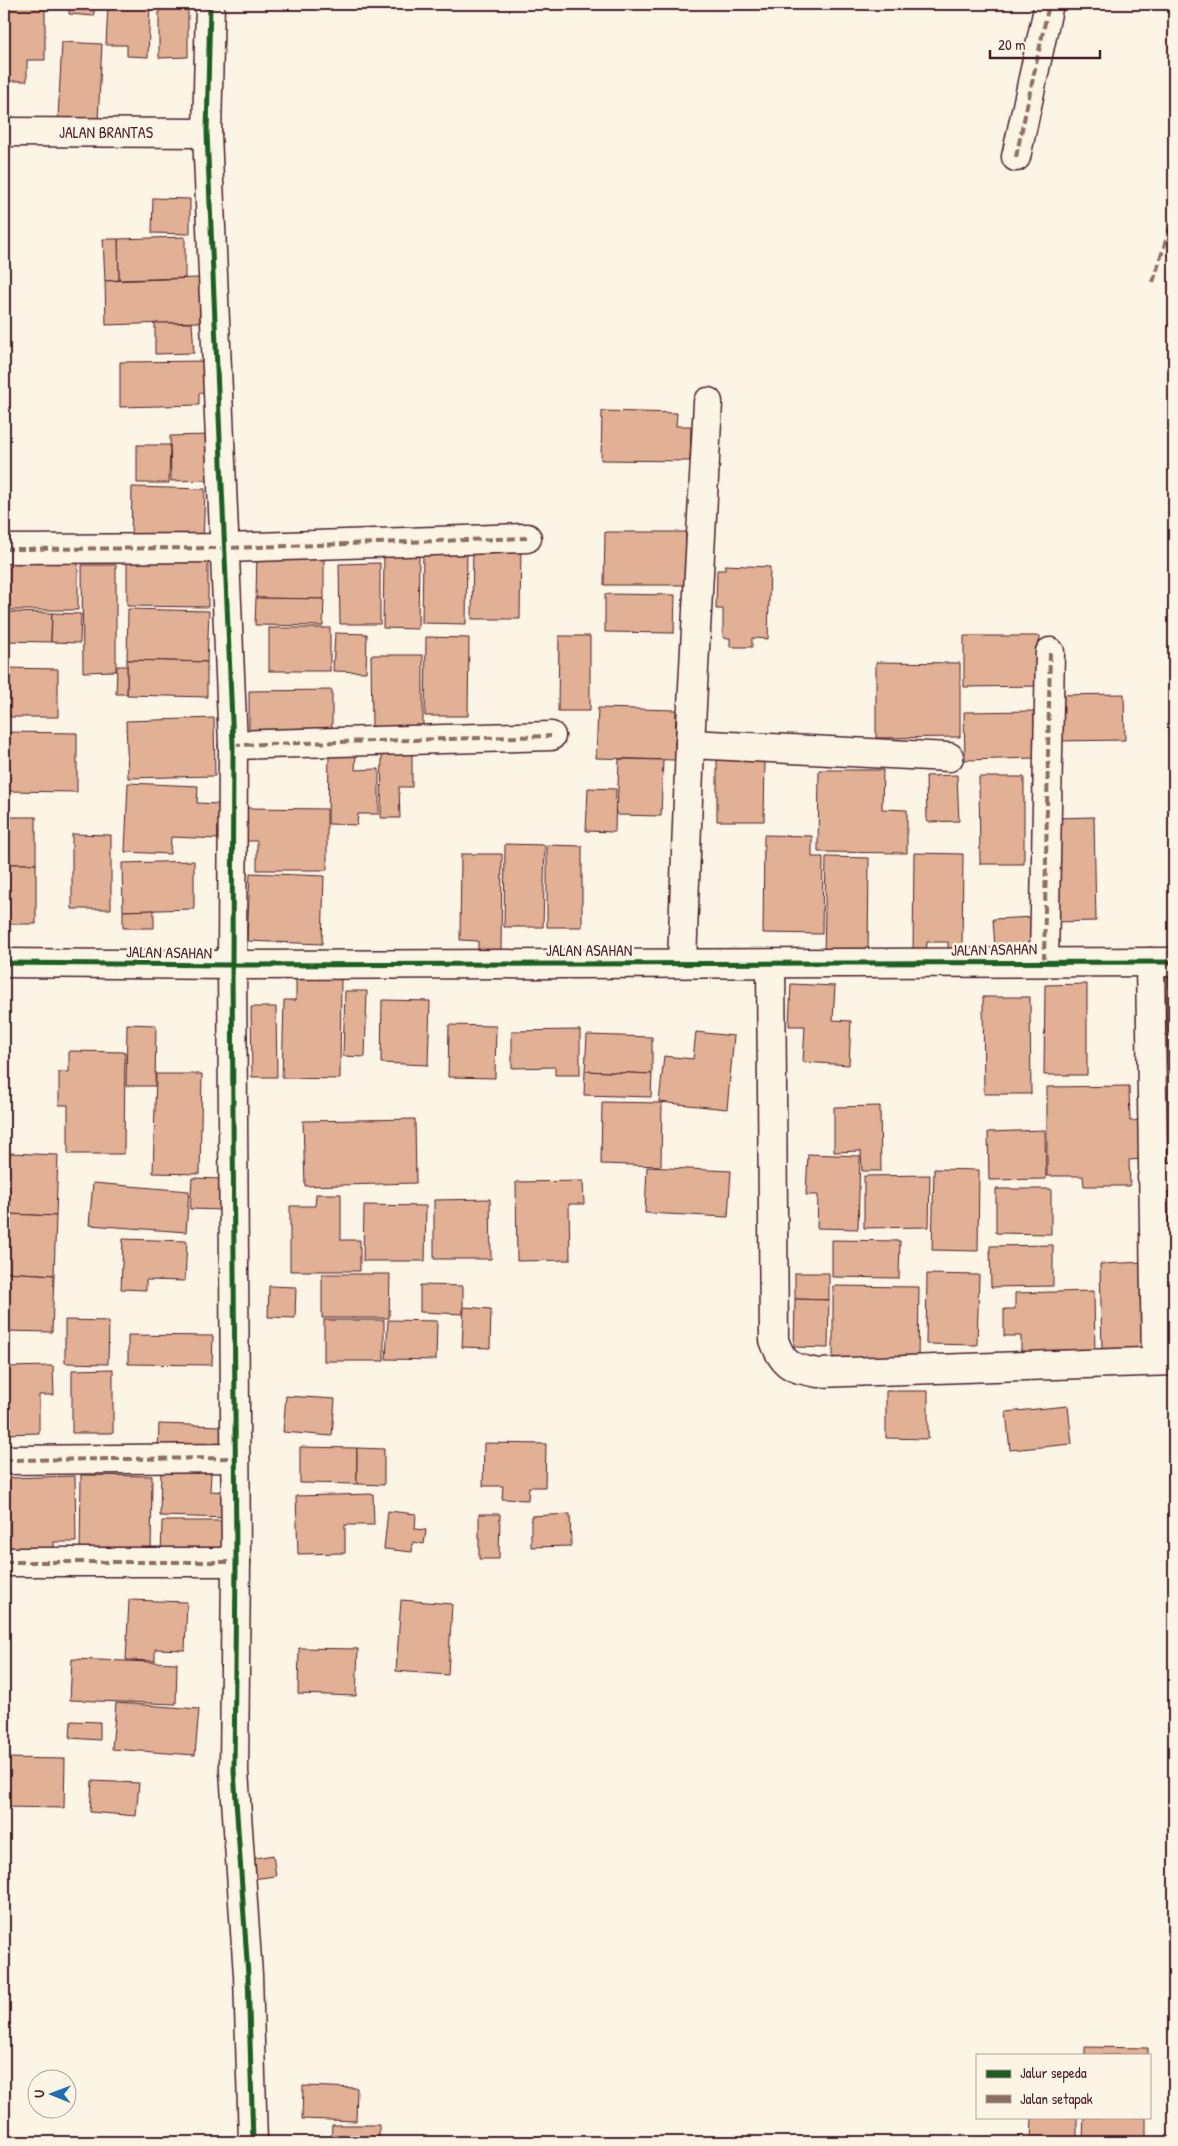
<svg xmlns="http://www.w3.org/2000/svg" width="1178" height="2146" viewBox="0 0 1178 2146" font-family="'Patrick Hand',sans-serif">
	<rect width="100%" height="100%" fill="#fcf5e5"/>
	<filter id="ink" filterUnits="userSpaceOnUse"><feTurbulence type="fractalNoise" baseFrequency=".02" numOctaves="2"/><feDisplacementMap in="SourceGraphic" scale="10" xChannelSelector="R" yChannelSelector="G"/><feConvolveMatrix kernelMatrix="1 2 1 2 8 2 1 2 1" color-interpolation-filters="sRGB"/></filter>
	<g filter="url(#ink)">
		<g fill="#e2b095" stroke="#4a1f2b">
			<path d="M4,4H45V60H27V81H4Z"/>
			<path d="M69,4H94V16L69,14Z"/>
			<path d="M108,4H150L148,57L127,56V45H106Z"/>
			<path d="M159,4H188V57L159,58Z"/>
			<path d="M62,42L102,44L98,120L58,118Z"/>
			<path d="M153,198L190,199V234L152,233Z"/>
			<path d="M185,237V278L119,280L118,239Z"/>
			<path d="M103,239H118L119,280L105,281Z"/>
			<path d="M199,278L200,322L106,325L105,281Z"/>
			<path d="M155,323H192L194,353L155,354Z"/>
			<path d="M211,361V393H199V405L120,407V362Z"/>
			<path d="M602,411L677,413L676,426H691L690,461L601,460Z"/>
			<path d="M209,435L210,480L171,481L170,436Z"/>
			<path d="M137,445H170L169,483H137Z"/>
			<path d="M132,487L205,489L203,542L131,540Z"/>
			<path d="M605,532H686V585H604Z"/>
			<path d="M473,541L521,542L520,619H472Z"/>
			<path d="M257,550L324,552V599L256,598Z"/>
			<path d="M423,550L467,551L466,624L422,623Z"/>
			<path d="M384,553L419,554L418,629L383,628Z"/>
			<path d="M127,555L208,556V607L127,606Z"/>
			<path d="M78,561V610H4V562Z"/>
			<path d="M380,563V624H340L339,564Z"/>
			<path d="M82,565H116V671L83,672Z"/>
			<path d="M725,565L770,567L768,639L752,638V647H730V638H723V609H716L717,570H725Z"/>
			<path d="M605,594L675,595L674,633L605,632Z"/>
			<path d="M256,598L324,599L323,626L255,625Z"/>
			<path d="M128,609L209,611L207,662L127,660Z"/>
			<path d="M4,612L52,613L51,642L4,641Z"/>
			<path d="M52,613L81,614L80,643L51,642Z"/>
			<rect x="269" y="628" width="61" height="43"/>
			<path d="M335,633L367,634L366,672L333,671Z"/>
			<path d="M559,636H590V711H558Z"/>
			<path d="M964,636H1040V686L964,687Z"/>
			<path d="M426,637L469,638L468,716H425Z"/>
			<path d="M371,655H423V728H372Z"/>
			<path d="M127,660L207,662V697L127,695Z"/>
			<path d="M876,662L960,663V737L876,738Z"/>
			<path d="M117,666H127V694H116Z"/>
			<path d="M4,668L58,669V717H4Z"/>
			<path d="M332,690V737L249,738V691Z"/>
			<path d="M1124,694L1125,740L1056,741L1055,695Z"/>
			<path d="M598,708L676,710L675,760L596,758Z"/>
			<path d="M1034,711L1035,758L965,760L964,712Z"/>
			<path d="M214,718L215,776L128,778L126,721Z"/>
			<path d="M4,732L77,733V792L4,791Z"/>
			<path d="M382,749H412V787H399L400,818H381Z"/>
			<path d="M329,752H356L355,770L379,769V814H358L357,825L328,824Z"/>
			<path d="M717,758H765L764,821H717Z"/>
			<path d="M619,759L663,760L661,816L617,815Z"/>
			<path d="M819,770H883L882,809L907,810V853L818,852Z"/>
			<path d="M957,775L959,821L927,822L926,776Z"/>
			<path d="M979,777H1024V864H980Z"/>
			<path d="M128,783L198,786L197,803L221,804L219,839L171,837L170,854L125,852Z"/>
			<path d="M588,788L616,789L615,832L586,831Z"/>
			<path d="M247,808L327,809V870H257V841H246Z"/>
			<rect x="4" y="817" width="32" height="47"/>
			<path d="M1094,817L1096,921L1054,922L1052,818Z"/>
			<path d="M72,834L111,835V909H72Z"/>
			<path d="M764,835L812,836V857H823L822,934L763,933Z"/>
			<path d="M505,844L545,845L543,927H504Z"/>
			<path d="M547,845L582,846V927H547Z"/>
			<path d="M914,853L963,854L962,951H948V942H927L926,954L913,953Z"/>
			<path d="M461,854H502L501,953L478,952V941L460,940Z"/>
			<path d="M826,857L869,858L868,955H824Z"/>
			<path d="M194,861V909L123,911L122,863Z"/>
			<rect x="4" y="864" width="32" height="60"/>
			<path d="M250,873L324,876L322,944L247,941Z"/>
			<path d="M154,910V928H123V911Z"/>
			<path d="M1035,917L1036,948L995,949L993,919Z"/>
			<path d="M1166,975H1174V1064H1167Z"/>
			<path d="M296,978L341,979L340,1079L282,1078L284,1000H296Z"/>
			<path d="M791,984L835,986L833,1020L851,1021L849,1065L803,1062L805,1026H789Z"/>
			<path d="M1087,984V1075H1044L1045,985Z"/>
			<path d="M345,991H367L365,1057L343,1056Z"/>
			<path d="M983,997H1030L1031,1094H984Z"/>
			<path d="M382,1000L430,1001L428,1065L381,1063Z"/>
			<path d="M251,1007H276L277,1077H252Z"/>
			<path d="M127,1024L156,1025L155,1086H126Z"/>
			<path d="M449,1025L496,1026L495,1078L448,1077Z"/>
			<path d="M580,1030V1075H555V1067L512,1068V1031Z"/>
			<path d="M696,1032L734,1036L727,1109L659,1102L664,1056L693,1059Z"/>
			<path d="M587,1035L652,1037V1074L585,1071Z"/>
			<path d="M69,1051L125,1052L124,1154H68V1105H59V1072H69Z"/>
			<path d="M585,1071L652,1074L651,1097L584,1095Z"/>
			<path d="M156,1074H202L200,1174L153,1173Z"/>
			<path d="M1129,1086L1130,1121L1142,1120L1143,1159L1129,1160L1130,1186H1084L1083,1176H1047V1087Z"/>
			<path d="M1172,1097H1174V1162H1173Z"/>
			<path d="M602,1102L662,1103L661,1166L601,1164Z"/>
			<path d="M880,1106L881,1171H862L861,1151L834,1152V1107Z"/>
			<path d="M415,1119L416,1183L305,1186L303,1121Z"/>
			<path d="M1045,1130L1046,1179L989,1180L988,1132Z"/>
			<path d="M9,1153L58,1155L56,1216L7,1214Z"/>
			<path d="M808,1154L860,1156L858,1229L817,1228L818,1195H806Z"/>
			<path d="M647,1167L731,1171L728,1217L645,1213Z"/>
			<path d="M934,1169L979,1170L978,1251L932,1250Z"/>
			<path d="M930,1175L929,1227L864,1228V1176Z"/>
			<path d="M192,1178L223,1179L222,1210L190,1209Z"/>
			<path d="M583,1181L584,1204H569L570,1260L517,1261L516,1182Z"/>
			<path d="M93,1183L189,1191L186,1232L89,1225Z"/>
			<path d="M996,1189H1051V1234L996,1233Z"/>
			<path d="M316,1194H341V1240H360V1271H290V1206H315Z"/>
			<path d="M490,1199L491,1259H434V1200Z"/>
			<path d="M364,1205L426,1206L425,1261H363Z"/>
			<path d="M7,1214L56,1216L54,1275L5,1272Z"/>
			<path d="M123,1239L187,1241L185,1281L146,1280V1290L121,1289Z"/>
			<path d="M832,1240L900,1241L899,1278L832,1277Z"/>
			<path d="M1053,1245V1286L991,1287L990,1246Z"/>
			<path d="M1145,1262L1147,1349L1102,1350L1100,1264Z"/>
			<path d="M5,1272L54,1275L52,1332L4,1331Z"/>
			<path d="M795,1273H829V1300L795,1299Z"/>
			<path d="M322,1274H390L389,1318H322Z"/>
			<path d="M927,1274L979,1275L977,1345L926,1344Z"/>
			<path d="M420,1285L463,1286V1314L420,1312Z"/>
			<path d="M269,1286L296,1287L295,1318L268,1317Z"/>
			<path d="M833,1286L919,1287L918,1361L833,1360Z"/>
			<path d="M1094,1291L1095,1355L1021,1356V1336H1004V1309H1015V1293Z"/>
			<path d="M795,1299L829,1300L828,1348L794,1347Z"/>
			<path d="M464,1307L491,1309L490,1348L462,1347Z"/>
			<path d="M65,1320L109,1321L108,1364L65,1363Z"/>
			<rect x="324" y="1320" width="60" height="41"/>
			<path d="M388,1320L437,1321L436,1360L386,1359Z"/>
			<path d="M128,1335L213,1336L212,1365L128,1364Z"/>
			<path d="M53,1366L54,1395H39V1433L4,1434V1367Z"/>
			<path d="M113,1369V1433H72V1370Z"/>
			<path d="M886,1391H928V1439L886,1438Z"/>
			<path d="M286,1396L335,1399L332,1436L283,1432Z"/>
			<path d="M1068,1406L1072,1444L1010,1450L1006,1412Z"/>
			<path d="M159,1424L222,1426L221,1452L158,1450Z"/>
			<path d="M484,1443L546,1444L545,1487H529L528,1500L502,1499L503,1486H483Z"/>
			<path d="M300,1447L357,1448V1484L300,1483Z"/>
			<path d="M357,1448L384,1449V1485L357,1484Z"/>
			<path d="M161,1472L211,1473L210,1491L230,1492L229,1518L160,1516Z"/>
			<path d="M81,1475L152,1476L151,1556H80Z"/>
			<path d="M75,1476L76,1542H54V1555L8,1556L7,1478Z"/>
			<path d="M373,1494L374,1525H345V1553L298,1554L296,1496Z"/>
			<path d="M388,1511L416,1514L415,1529L426,1530L424,1544L413,1542L412,1552L384,1549Z"/>
			<path d="M479,1514H500L499,1559H479Z"/>
			<path d="M570,1514L571,1546L531,1547V1516Z"/>
			<path d="M162,1521H229V1559L161,1558Z"/>
			<path d="M129,1600L187,1602L185,1650L155,1649V1661L126,1660Z"/>
			<path d="M401,1600L452,1604L448,1675L396,1671Z"/>
			<path d="M299,1648L358,1649L356,1696L298,1694Z"/>
			<path d="M72,1659L177,1663L176,1704L70,1700Z"/>
			<path d="M116,1703L199,1709L195,1755L112,1749Z"/>
			<path d="M71,1721L100,1722V1740L70,1738Z"/>
			<path d="M4,1758L65,1759L64,1808L4,1807Z"/>
			<path d="M92,1781L139,1783L136,1816L90,1812Z"/>
			<path d="M273,1855L276,1876L252,1879L250,1859Z"/>
			<path d="M1085,2047L1148,2048V2055H1085Z"/>
			<path d="M303,2086L357,2088L356,2121L302,2119Z"/>
			<path d="M1032,2117H1077V2142H1031Z"/>
			<path d="M1084,2117H1146V2139L1083,2137Z"/>
			<path d="M332,2125H379V2142H331Z"/>
			<path d="M1159,2140L1174,2141V2142H1159Z"/>
		</g>
		<g fill="none" stroke-linecap="round" stroke-linejoin="round">
			<g stroke="#4a1f2b" stroke-width="31">
				<g id="minor">
					<path d="M210,4L207,133L233,745L232,965L236,1562L234,1771L248,1975L253,2142"/>
					<path d="M4,132L207,133"/>
					<path d="M1016,157L1049,4"/>
					<path d="M4,549L226,548L527,538"/>
					<path d="M690,744L949,757"/>
					<path d="M233,745L551,736"/>
					<path d="M1044,961L1050,652"/>
					<path d="M682,962L690,744L708,402"/>
					<path d="M1150,962L1156,1361"/>
					<path d="M4,963L232,965L1174,962"/>
					<path d="M771,964L774,1340C783,1366 791,1368 818,1373L1174,1361"/>
					<path d="M1152,1177H1174"/>
					<path d="M4,1460L235,1458"/>
					<path d="M4,1562H236"/>
				</g>
			</g>
			<use href="#minor" stroke="#fcf5e5" stroke-width="28"/>
			<g stroke="#8d6e63" stroke-width="4" stroke-dasharray="8 4" stroke-linecap="butt">
				<path d="M1016,157L1049,4"/>
				<path d="M1153,282L1174,215"/>
				<path d="M4,549L226,548L527,538"/>
				<path d="M233,745L551,736"/>
				<path d="M1044,961L1050,652"/>
				<path d="M4,1460L235,1458"/>
				<path d="M4,1562H236"/>
			</g>
			<g stroke="#fcf5e5" stroke-width="8">
				<g id="cycleway">
					<path d="M210,4L207,133L233,745L232,965L236,1562L234,1771L248,1975L253,2142"/>
					<path d="M4,963L232,965L1174,962"/>
				</g>
			</g>
			<use href="#cycleway" stroke="#1b5e20" stroke-width="5"/>
		</g>
	</g>
	<g text-anchor="middle" dominant-baseline="central" stroke-width="5" stroke-linejoin="round" paint-order="stroke">
		<g font-size="16" fill="#4a1f2b" stroke="#fcf5e5">
			<text x="106" y="132">JALAN BRANTAS</text>
			<text transform="translate(994 949) rotate(-1)">JALAN ASAHAN</text>
			<text x="589" y="950">JALAN ASAHAN</text>
			<text transform="translate(169 952) rotate(1)">JALAN ASAHAN</text>
		</g>
	</g>
	<rect width="1178" height="2146" fill="none" stroke="#fcf5e5" stroke-width="20"/>
	<rect x="10" y="10" width="1158" height="2126" fill="none" stroke="#4a1f2b" stroke-width="2" filter="url(#ink)"/>
	<rect x="976" y="2054" width="175" height="65" fill="#fcf5e5" stroke="#b59f9b"/>
	<rect x="986" y="2070" width="25" height="8" fill="#1b5e20" stroke="#b59f9b"/>
	<text x="1020" y="2078" font-size="15" fill="#4a1f2b">Jalur sepeda</text>
	<rect x="986" y="2095" width="25" height="8" fill="#8d6e63" stroke="#b59f9b"/>
	<text x="1020" y="2104" font-size="15" fill="#4a1f2b">Jalan setapak</text>
	<g transform="translate(52 2094) rotate(271)"><circle r="24" fill="#fcf5e5" stroke="#b59f9b"/>
	<path d="M0-4L9 19L0 12L-9 19Z" fill="#1f6fb2"/>
	<text y="-8" font-size="14" font-weight="bold" text-anchor="middle" fill="#4a1f2b">U</text>
	</g>
	<path d="M990 50v8h110v-8" fill="none" stroke="#4a1f2b" stroke-width="2.5"/>
	<text x="998" y="50" font-size="15" fill="#4a1f2b" stroke="#fcf5e5" stroke-width="4" paint-order="stroke">20 m</text>
</svg>
